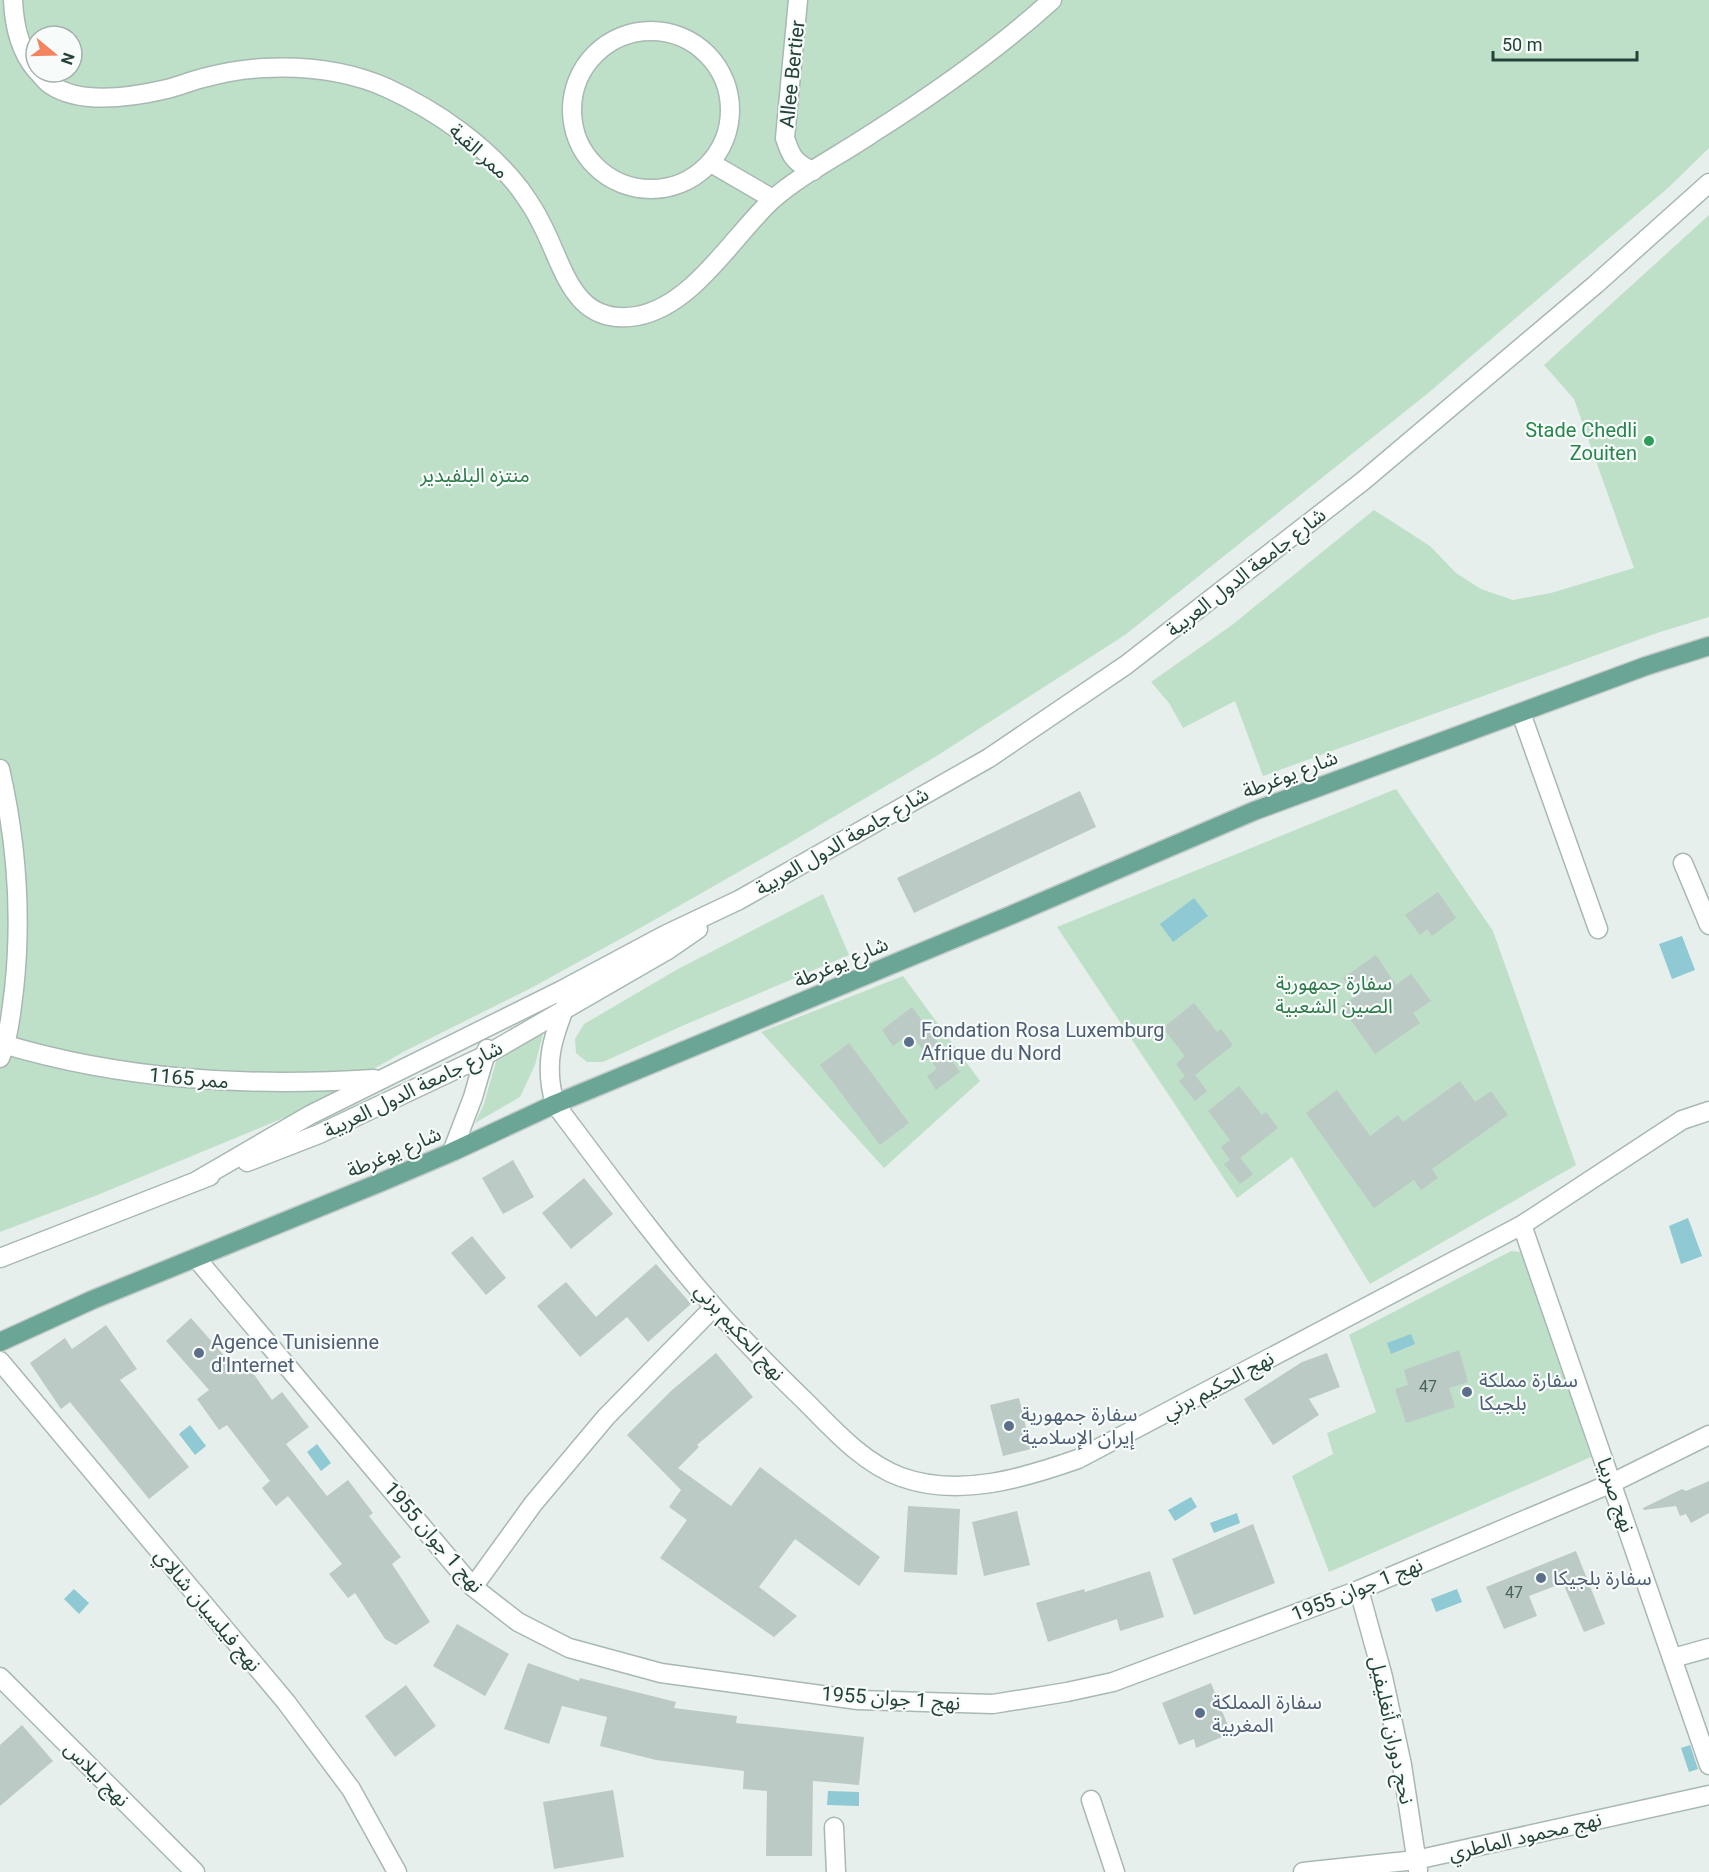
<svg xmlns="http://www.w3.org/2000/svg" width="1709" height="1872" viewBox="0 0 1709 1872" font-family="Roboto,'Noto Sans Arabic',sans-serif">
	<rect width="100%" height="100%" fill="#e6efeb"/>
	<g fill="#bfe0c8" fill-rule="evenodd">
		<path d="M0,0H1709V148L1669,187L1427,394L1125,635L935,757L786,845L642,927L533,987L405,1051L298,1112L95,1196L0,1232ZM36,36H72V72H36Z"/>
		<path d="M1709,215V617L1657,633L1263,776L1235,701L1183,728L1169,703L1151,682L1232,625L1374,510L1430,546L1456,573L1481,589L1513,600L1551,593L1634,568L1574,399L1544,365Z"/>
		<path d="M1396,789L1493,931L1576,1165L1370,1284L1292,1157L1237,1198L1057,927Z"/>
		<path d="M823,894L849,955L682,1026L603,1062H587L576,1053L575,1039L584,1024L678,969Z"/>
		<path d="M903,976L980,1081L884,1168L761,1032Z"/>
		<path d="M543,1034L535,1065L520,1097L475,1123L484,1104L497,1058Z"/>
		<path d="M1511,1251L1520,1252L1525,1257L1591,1457L1329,1572L1292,1476L1333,1454L1327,1433L1376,1412L1349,1335Z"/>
	</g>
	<g fill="#8ec9d4">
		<path d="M1194,898L1208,916L1173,942L1160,924Z"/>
		<path d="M1682,936L1695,970L1672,979L1659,944Z"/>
		<path d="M1688,1218L1702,1256L1681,1264L1669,1226Z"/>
		<path d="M1411,1334L1415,1344L1391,1354L1387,1343Z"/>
		<path d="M190,1425L206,1446L195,1455L179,1434Z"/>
		<path d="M317,1444L331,1463L321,1471L307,1452Z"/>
		<path d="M1191,1497L1197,1507L1175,1521L1168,1510Z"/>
		<path d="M1237,1513L1240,1523L1214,1533L1210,1523Z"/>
		<path d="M74,1589L89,1603L79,1614L64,1599Z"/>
		<path d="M1457,1589L1462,1602L1436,1612L1431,1599Z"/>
		<path d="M1690,1745L1698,1769L1689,1772L1681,1748Z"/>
		<path d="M828,1791L859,1792V1806L827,1805Z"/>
	</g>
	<g fill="#bbcac4">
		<path d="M1080,791L1096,827L914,913L897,878Z"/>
		<path d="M1438,892L1456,918L1432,936L1427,929L1420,935L1405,915Z"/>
		<path d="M1376,955L1396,985L1411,974L1431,1001L1413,1013L1420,1023L1375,1054L1341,1006L1356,996L1343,978Z"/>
		<path d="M1194,1003L1217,1032L1221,1029L1233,1045L1195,1075L1207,1091L1195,1101L1179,1081L1185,1076L1176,1064L1185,1056L1163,1028Z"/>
		<path d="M912,1007L960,1072L936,1090L927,1076L937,1069L910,1033L893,1046L882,1030Z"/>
		<path d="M849,1043L909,1123L880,1145L820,1065Z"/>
		<path d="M1460,1081L1475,1102L1491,1091L1508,1115L1432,1169L1438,1178L1421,1190L1414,1180L1374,1208L1306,1113L1337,1090L1370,1136L1398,1115L1403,1122Z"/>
		<path d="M1239,1086L1262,1115L1266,1112L1278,1128L1240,1158L1253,1174L1240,1184L1224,1164L1230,1160L1221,1147L1230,1140L1208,1111Z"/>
		<path d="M513,1160L534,1197L503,1214L482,1178Z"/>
		<path d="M584,1178L613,1214L571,1249L542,1213Z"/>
		<path d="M472,1236L506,1278L486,1295L451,1253Z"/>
		<path d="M656,1264L691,1304L648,1342L627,1317L580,1357L537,1306L566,1282L596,1317Z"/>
		<path d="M191,1318L237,1370L246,1363L272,1400L282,1392L309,1427L286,1444L327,1496L348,1480L373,1513L369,1516L401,1557L392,1564L430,1622L396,1645L385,1639L355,1593L348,1598L329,1574L342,1564L288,1496L276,1506L262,1488L270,1481L227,1425L219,1430L197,1399L209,1390L166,1341Z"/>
		<path d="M106,1325L137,1369L120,1380L189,1467L149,1499L70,1402L61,1409L30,1363L65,1338L72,1349Z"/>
		<path d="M1459,1350L1468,1382L1449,1388L1455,1407L1406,1423L1395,1389L1408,1385L1404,1370Z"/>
		<path d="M716,1353L753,1397L697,1445L699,1447L678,1468L731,1506L760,1467L880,1557L859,1586L795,1539L759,1587L797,1616L774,1637L660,1558L687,1520L669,1507L681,1490L627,1435L671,1391Z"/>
		<path d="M1327,1353L1340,1387L1309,1399L1319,1415L1273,1445L1244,1399L1302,1362Z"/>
		<path d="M1019,1398L1031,1449L1003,1456L990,1405Z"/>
		<path d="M1709,1481V1513L1691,1523L1686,1514L1680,1516L1676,1506L1644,1510L1643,1508L1682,1489L1686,1491Z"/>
		<path d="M908,1506L960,1509L957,1575L904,1572Z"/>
		<path d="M1017,1511L1030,1565L984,1576L972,1522Z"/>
		<path d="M1253,1524L1275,1583L1194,1615L1172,1559Z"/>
		<path d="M1576,1551L1605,1624L1584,1632L1563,1583L1529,1596L1537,1616L1504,1629L1486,1587Z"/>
		<path d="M1150,1571L1164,1617L1120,1631L1117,1619L1048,1642L1036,1603L1084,1589L1085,1592Z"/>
		<path d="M457,1624L509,1654L485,1696L433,1666Z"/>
		<path d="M528,1663L579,1681L580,1678L676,1702L674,1708L737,1716L736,1723L864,1737L859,1785L813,1781L812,1856H766L767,1791L743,1789L744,1771L656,1760L600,1746L607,1717L562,1706L549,1744L504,1729Z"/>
		<path d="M1211,1683L1228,1726L1221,1729L1224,1736L1196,1748L1194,1739L1179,1745L1162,1703Z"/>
		<path d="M406,1685L436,1726L395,1757L365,1716Z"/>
		<path d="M22,1725L53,1761L0,1806V1745Z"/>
		<path d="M613,1790L624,1857L554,1869L543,1802Z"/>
	</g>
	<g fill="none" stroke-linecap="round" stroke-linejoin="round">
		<g stroke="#a8b8b2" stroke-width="21">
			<g id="minor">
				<path d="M13,0C14,24 20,51 36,70"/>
				<path d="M798,0L785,138C791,157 795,163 813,171"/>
				<circle cx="651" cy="110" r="79"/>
				<path d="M38,72C42,76 46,82 51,85C81,105 133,97 167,89C179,86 191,81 203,78C222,73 245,69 264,68C305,66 349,71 387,88C437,111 486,145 520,189C527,199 535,210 540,221C564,264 571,327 637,316C693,306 733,236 772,200C800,175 840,155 871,134C934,94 996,51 1052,0"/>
				<path d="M711,163L773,199"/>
				<path d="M1521,713L1598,929"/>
				<path d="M0,769C17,843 22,916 14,990C11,1013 9,1037 0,1058"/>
				<path d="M1683,863L1709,925"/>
				<path d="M574,984C557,1028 541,1056 555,1104C607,1173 658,1243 714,1307C743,1340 774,1371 806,1402C834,1430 863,1463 901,1477C959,1498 1024,1478 1078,1459L1522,1225L1682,1120L1709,1111"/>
				<path d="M0,1043C122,1080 247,1087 374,1079"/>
				<path d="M452,1152L473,1097L487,1049"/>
				<path d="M247,1162L319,1134L484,1056L666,951L698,929"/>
				<path d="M198,1180L310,1115L562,990L665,935L739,900L989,758L1126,665L1363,481L1595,285L1709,183"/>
				<path d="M1522,1225L1709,1765"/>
				<path d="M0,1258L210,1176"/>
				<path d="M196,1258L473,1587L518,1622L569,1648L661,1673L858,1700L993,1704L1067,1692L1113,1682L1359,1590L1612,1483L1709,1435"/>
				<path d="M0,1361L286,1702L351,1789L397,1872"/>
				<path d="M473,1587L533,1504L606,1417L714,1307"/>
				<path d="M1359,1590L1383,1677L1402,1765L1418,1870"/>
				<path d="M1673,1658L1709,1648"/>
				<path d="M0,1677L195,1872"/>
				<path d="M1091,1800L1115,1872"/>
				<path d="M834,1827L836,1872"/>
				<path d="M1303,1872L1416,1860L1709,1795"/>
			</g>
		</g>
		<g stroke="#c2cac8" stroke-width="21">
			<path id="major" d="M0,1342L92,1300L379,1183L452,1152L555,1104L1009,916L1254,811L1646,666L1709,646"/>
		</g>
		<use href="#minor" stroke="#fff" stroke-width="18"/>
		<use href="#major" stroke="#6aa596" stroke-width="18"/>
	</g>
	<circle fill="#2e9e5b" stroke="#f7fbf9" stroke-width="2" cx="1649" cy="441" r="6"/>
	<g fill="#5c6f8a" stroke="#f7fbf9" stroke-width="2">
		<circle cx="909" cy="1042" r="6"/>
		<circle cx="199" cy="1353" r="6"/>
		<circle cx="1467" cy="1392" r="6"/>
		<circle cx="1009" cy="1426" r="6"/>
		<circle cx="1541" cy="1578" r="6"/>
		<circle cx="1200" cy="1713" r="6"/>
	</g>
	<g text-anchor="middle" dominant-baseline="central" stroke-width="4.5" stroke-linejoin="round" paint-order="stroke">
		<g font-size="16" fill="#4a645c">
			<text x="1428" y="1386">47</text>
			<text x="1514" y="1592">47</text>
		</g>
		<g font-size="20" fill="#24423a" stroke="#f7fbf9">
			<text transform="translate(792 74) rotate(-84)">Allee Bertier</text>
			<text transform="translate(479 151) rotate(42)">ممر القبة</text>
			<text transform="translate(1246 572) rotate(-38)">شارع جامعة الدول العربية</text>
			<text transform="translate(1290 774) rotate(-21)">شارع يوغرطة</text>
			<text transform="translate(842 841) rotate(-30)">شارع جامعة الدول العربية</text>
			<text transform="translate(841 962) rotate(-23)">شارع يوغرطة</text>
			<text transform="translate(189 1078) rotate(5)">ممر 1165</text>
			<text transform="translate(413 1089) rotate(-26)">شارع جامعة الدول العربية</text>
			<text transform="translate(394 1152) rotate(-23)">شارع يوغرطة</text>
			<text transform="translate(740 1332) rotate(48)">نهج الحكيم برني</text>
			<text transform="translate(1218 1385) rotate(-28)">نهج الحكيم برني</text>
			<text transform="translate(1616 1495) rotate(71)">نهج صربيا</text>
			<text transform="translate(434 1537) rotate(49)">نهج 1 جوان 1955</text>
			<text transform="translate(1357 1589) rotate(-22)">نهج 1 جوان 1955</text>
			<text transform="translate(208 1610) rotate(50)">نهج فيلسيان شالاي</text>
			<text transform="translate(891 1698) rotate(4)">نهج 1 جوان 1955</text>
			<text transform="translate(1392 1730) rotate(78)">نحج دوران أنغليفيل</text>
			<text transform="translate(97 1774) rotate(45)">نهج ليلاس</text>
			<text transform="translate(1525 1836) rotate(-13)">نهج محمود الماطري</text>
		</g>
		<g font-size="20" fill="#27864d" stroke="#f7fbf9" text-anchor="end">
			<text x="1637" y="430">Stade Chedli<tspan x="1637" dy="23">Zouiten</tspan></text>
		</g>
		<g font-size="20" fill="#2d7a4b" stroke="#f7fbf9">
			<text x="475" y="475">منتزه البلفيدير</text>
			<text x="1334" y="983">سفارة جمهورية<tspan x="1334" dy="23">الصين الشعبية</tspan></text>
		</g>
		<g font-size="20" fill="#4e5e75" stroke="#f7fbf9" text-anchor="start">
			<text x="921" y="1030">Fondation Rosa Luxemburg<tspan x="921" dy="23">Afrique du Nord</tspan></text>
			<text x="211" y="1342">Agence Tunisienne<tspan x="211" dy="23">d'Internet</tspan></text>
			<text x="1479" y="1380">سفارة مملكة<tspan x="1479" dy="23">بلجيكا</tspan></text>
			<text x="1021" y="1414">سفارة جمهورية<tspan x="1021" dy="23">إيران الإسلامية</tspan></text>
			<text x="1553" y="1578">سفارة بلجيكا</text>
			<text x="1212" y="1702">سفارة المملكة<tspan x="1212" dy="23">المغربية</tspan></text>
		</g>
	</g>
	<g transform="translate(54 54) rotate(109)"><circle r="28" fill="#f7fbf9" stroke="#a3b1ad" stroke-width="1.5"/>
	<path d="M0-4.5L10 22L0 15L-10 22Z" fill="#f4845f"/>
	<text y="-9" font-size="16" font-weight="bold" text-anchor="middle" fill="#24423a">N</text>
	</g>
	<path d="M1493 51v9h144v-9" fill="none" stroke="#24423a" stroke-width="3"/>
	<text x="1502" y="51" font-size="18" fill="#24423a" stroke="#f7fbf9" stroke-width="4.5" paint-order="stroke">50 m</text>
</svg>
